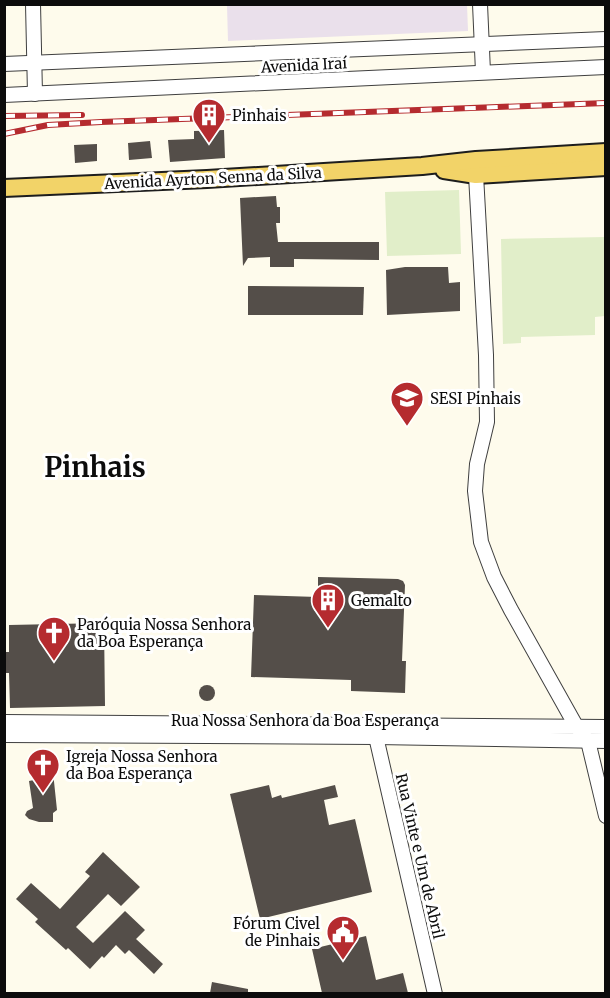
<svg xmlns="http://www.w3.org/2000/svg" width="610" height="998" viewBox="0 0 610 998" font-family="Merriweather,serif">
	<rect width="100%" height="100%" fill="#fefbec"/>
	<path fill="#eae0eb" d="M227,5H467L468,31L228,41Z"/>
	<g fill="#e1eec9">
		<path d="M459,190L461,254L387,256L385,192Z"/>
		<path d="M605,237V316L595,317V335L521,337V343L503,344L501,239Z"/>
	</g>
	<g fill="#544e49">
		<path d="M224,130L225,158L170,162L168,140L194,139V131Z"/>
		<path d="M150,141L152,158L129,160L128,143Z"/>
		<path d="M97,144V161L75,163L74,145Z"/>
		<path d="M276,196L277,207H280V223H276L278,242H379V260L294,259V267H270V257L248,258L243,266L240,198Z"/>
		<path d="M405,267H448L449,283L460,282V311L387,315L386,270Z"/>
		<path d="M248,286L364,287L363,315H248Z"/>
		<path d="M318,577L398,579L403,581L405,585L402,661H406L405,693L351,691V680L251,677L254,595L318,597Z"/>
		<path d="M104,623L105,706L10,708L9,673H4V652H9V625Z"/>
		<circle cx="207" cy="693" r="8"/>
		<path d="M53,772L57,810L53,813V822H39L29,819L25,815L27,811L33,808L29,781L34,780V775Z"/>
		<path d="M269,785L272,798L281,795L282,798L335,785L338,797L324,800L329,825L355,819L372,892L260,919L230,794Z"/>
		<path d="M103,852L140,887L121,906L108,894L76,927L93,943L125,911L145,930L136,939L163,964L154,974L129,950L125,954L116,945L104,958L102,956L90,969L68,948L66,950L35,922L38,919L16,899L31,883L60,909L90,876L85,872Z"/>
		<path d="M366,936L376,980L403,973L408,993H322L312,949Z"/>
		<path d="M212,982L248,989V993H210Z"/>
	</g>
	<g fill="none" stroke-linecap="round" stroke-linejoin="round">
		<g stroke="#3f3f3f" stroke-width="16">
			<g id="minor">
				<path d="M33,4L35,94"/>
				<path d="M480,4L483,72"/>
				<path d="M4,64L606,39"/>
				<path d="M4,95L606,67"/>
				<path d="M476,175L486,355L487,422L477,464L475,491L481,542L494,577L511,610L576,726L588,741L606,816"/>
				<path d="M4,722L606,727"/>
				<path d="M374,728L435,994"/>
				<path d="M4,735L376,737L606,741"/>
			</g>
		</g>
		<g stroke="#1d1d1d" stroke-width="20">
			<g id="major">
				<path d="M444,170L476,175L606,167"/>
				<path d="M4,188L207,179L422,166L476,160L606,152"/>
			</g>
		</g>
		<use href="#minor" stroke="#fff" stroke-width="14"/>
		<use href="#major" stroke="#f2d368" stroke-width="16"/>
		<g stroke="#b52b2f" stroke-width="6">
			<g id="rail">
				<path d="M4,116L82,115"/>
				<path d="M4,134L48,125L101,122L606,103"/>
			</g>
		</g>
		<use href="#rail" stroke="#fff" stroke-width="4" stroke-dasharray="11" stroke-linecap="butt"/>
	</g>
	<defs>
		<g id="building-pin" transform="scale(1.725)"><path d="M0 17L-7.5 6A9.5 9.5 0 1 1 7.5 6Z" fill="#b52b2f" stroke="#fff"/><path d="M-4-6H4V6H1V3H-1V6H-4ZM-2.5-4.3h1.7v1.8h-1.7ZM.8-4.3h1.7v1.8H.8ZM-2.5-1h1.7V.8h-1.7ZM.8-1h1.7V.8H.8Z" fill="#fff"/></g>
		<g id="school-pin" transform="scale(1.725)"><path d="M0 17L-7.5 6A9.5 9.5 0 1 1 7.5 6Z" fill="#b52b2f" stroke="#fff"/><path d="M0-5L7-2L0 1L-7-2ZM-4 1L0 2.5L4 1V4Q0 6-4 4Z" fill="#fff"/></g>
		<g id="church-pin" transform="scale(1.725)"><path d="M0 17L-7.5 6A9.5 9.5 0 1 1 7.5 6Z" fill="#b52b2f" stroke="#fff"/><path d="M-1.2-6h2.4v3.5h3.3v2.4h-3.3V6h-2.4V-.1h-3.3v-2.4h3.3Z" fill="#fff"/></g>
		<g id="civic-pin" transform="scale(1.725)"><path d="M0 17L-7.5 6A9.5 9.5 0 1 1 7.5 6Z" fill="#b52b2f" stroke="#fff"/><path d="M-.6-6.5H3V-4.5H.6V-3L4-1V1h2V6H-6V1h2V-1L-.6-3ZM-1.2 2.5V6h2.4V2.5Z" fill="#fff"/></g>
	</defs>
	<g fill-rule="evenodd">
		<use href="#building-pin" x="209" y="115"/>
		<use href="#school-pin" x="407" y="398"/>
		<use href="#building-pin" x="328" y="600"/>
		<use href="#church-pin" x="54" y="633"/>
		<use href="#church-pin" x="43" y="765"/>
		<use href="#civic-pin" x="343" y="932"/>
	</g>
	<g text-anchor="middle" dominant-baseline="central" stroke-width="6" stroke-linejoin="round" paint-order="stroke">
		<g font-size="15" fill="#0c0c0c" stroke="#fff">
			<text transform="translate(304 65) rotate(-3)">Avenida Iraí</text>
			<text transform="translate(213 178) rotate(-3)">Avenida Ayrton Senna da Silva</text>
			<text x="305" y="720">Rua Nossa Senhora da Boa Esperança</text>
			<text transform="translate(420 856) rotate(77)">Rua Vinte e Um de Abril</text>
		</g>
		<g font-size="15" fill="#0c0c0c" stroke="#fff" text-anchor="start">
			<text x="232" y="115">Pinhais</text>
			<text x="430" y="398">SESI Pinhais</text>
			<text x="351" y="600">Gemalto</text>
			<text x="77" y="624">Paróquia Nossa Senhora<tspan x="77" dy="17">da Boa Esperança</tspan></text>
			<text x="66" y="756">Igreja Nossa Senhora<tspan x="66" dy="17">da Boa Esperança</tspan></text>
			<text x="320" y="923" text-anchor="end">Fórum Civel<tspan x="320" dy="17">de Pinhais</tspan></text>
		</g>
		<g font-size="27" font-weight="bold" fill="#0c0c0c" stroke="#fff">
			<text x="95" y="467">Pinhais</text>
		</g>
	</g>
	<rect width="610" height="998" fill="none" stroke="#0c0c0c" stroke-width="12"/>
</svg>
